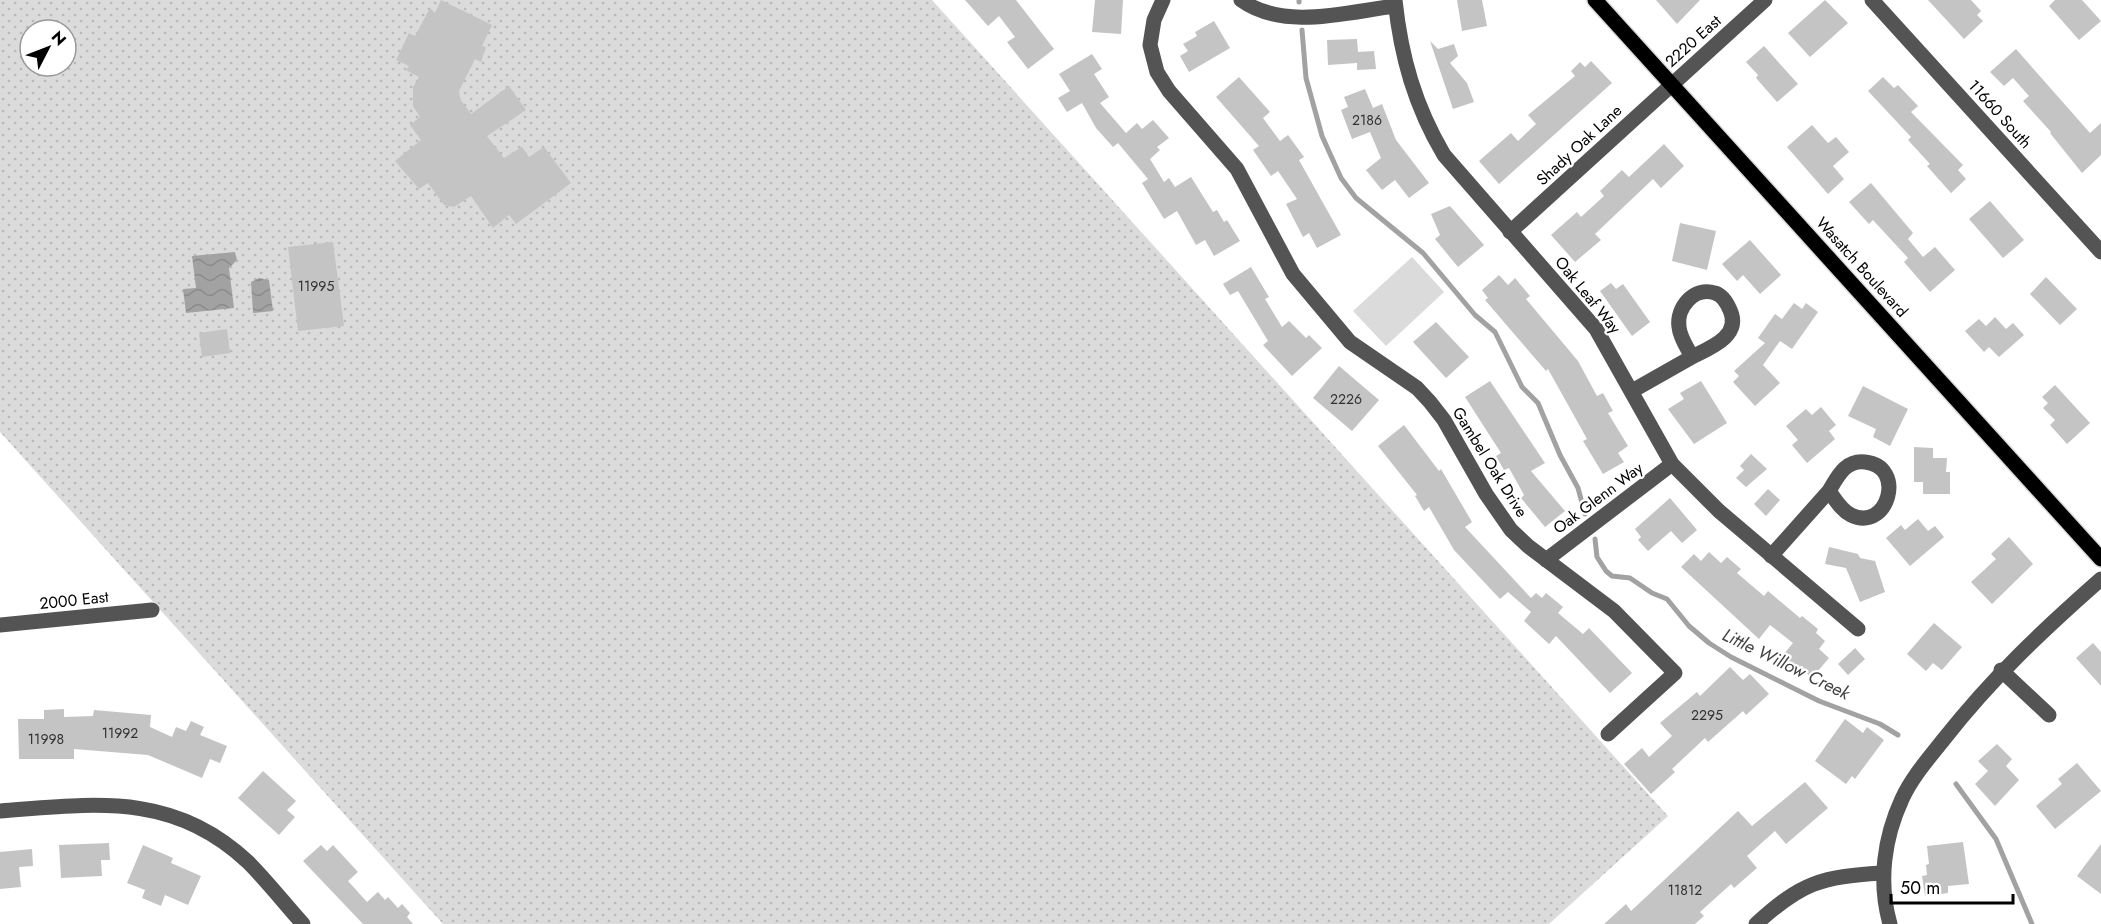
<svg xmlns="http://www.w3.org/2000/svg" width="2101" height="924" viewBox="0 0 2101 924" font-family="Jost,sans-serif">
	<defs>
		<pattern id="grass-dots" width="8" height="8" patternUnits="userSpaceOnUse" patternTransform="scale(1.5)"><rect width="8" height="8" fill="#dbdbdb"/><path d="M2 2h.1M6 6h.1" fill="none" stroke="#bababa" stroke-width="1.8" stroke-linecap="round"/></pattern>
		<pattern id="water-waves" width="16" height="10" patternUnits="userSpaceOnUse" patternTransform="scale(1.5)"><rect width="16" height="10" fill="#a2a2a2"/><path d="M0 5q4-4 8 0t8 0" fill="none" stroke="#8a8a8a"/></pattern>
	</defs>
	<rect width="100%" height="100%" fill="#fff"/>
	<path fill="url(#grass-dots)" fill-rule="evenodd" d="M0,0H932L1668,816L1549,924H443L0,432ZM30,30H66V66H30Z"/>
	<path fill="#dbdbdb" d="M1412,257L1444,292L1386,346L1353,311Z"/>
	<g fill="url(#water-waves)">
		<path d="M235,252L237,260L229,268L234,308L186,313L183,289L196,288L192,256Z"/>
		<path d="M259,278L269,280L273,311L253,313L251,282Z"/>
	</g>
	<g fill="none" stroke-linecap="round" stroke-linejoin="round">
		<g stroke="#a2a2a2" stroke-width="5">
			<path d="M1299,0V2"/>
			<path d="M1302,30L1306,78L1322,136L1341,178L1356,198L1423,253L1475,315L1495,332L1522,387L1538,403L1560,455L1578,488L1585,514"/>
			<path d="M1595,539L1597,557L1606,571L1612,576L1630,578L1652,593L1667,599L1689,626L1709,643L1731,657L1819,701L1880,724L1898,735"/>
			<path d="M1956,784L1996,839L2032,924"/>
		</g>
	</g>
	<g fill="#c4c4c4">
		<path d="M441,0L492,25L482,46L486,47L481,62L475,59L459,91L460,99L471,114L509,86L526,110L487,136L504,158L522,147L529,157L544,147L571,183L516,224L509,215L493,228L471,196L454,207L444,205L428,183L419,189L395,161L421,140L410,125L420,117L413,106V87L419,77L406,70L409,66L396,60L409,33L415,36L430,8L435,13Z"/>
		<path d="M965,0H1016L1054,49L1028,69L1007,42L1015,37L999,16L988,26Z"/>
		<path d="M1095,0H1123L1121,34L1092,32Z"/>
		<path d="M1457,0H1482L1487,26L1462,31Z"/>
		<path d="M1656,0H1700L1677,24Z"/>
		<path d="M1825,0L1848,23L1810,57L1788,33Z"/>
		<path d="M1928,0H1971L1981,11L1977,15L1983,21L1964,39Z"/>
		<path d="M2055,0H2082L2101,21L2079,40L2049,6Z"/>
		<path d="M1214,21L1230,48L1189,72L1180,56L1188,51L1183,44L1197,36L1195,32Z"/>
		<path d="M1357,39L1358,52L1374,51L1376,69L1357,70V63L1328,65L1327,40Z"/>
		<path d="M1430,41L1438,49L1454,44L1458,56L1450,63L1467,83L1474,102L1453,109Z"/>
		<path d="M1764,46L1798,84L1777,102L1756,78L1758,75L1746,62Z"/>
		<path d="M2016,49L2090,133L2101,123V155L2082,173L2050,133L2051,132L2023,101L2029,96L2013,78L2004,86L1990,72Z"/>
		<path d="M1092,54L1102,69L1094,74L1109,97L1100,103L1126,133L1137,123L1142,129L1153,120L1169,138L1157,147L1160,150L1150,159L1164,182L1169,178L1175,187L1191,177L1213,212L1217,210L1224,222L1227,220L1240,241L1214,256L1205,240L1196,245L1177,211L1164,219L1142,183L1148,179L1118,143L1113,147L1096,128L1082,103L1067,112L1058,98L1070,91L1059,74Z"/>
		<path d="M1591,61L1612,83L1499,184L1479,161L1511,133L1518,141L1536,124L1528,115L1575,76L1571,71L1580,62L1585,67Z"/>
		<path d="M1239,77L1270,112L1263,118L1280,141L1288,135L1304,157L1299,160L1341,235L1317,248L1309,233L1303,237L1286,204L1297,199L1278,171L1271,176L1253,150L1259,146L1216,97Z"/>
		<path d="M1883,77L1894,88L1898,85L1918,106L1911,112L1963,165L1958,170L1966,179L1951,193L1927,166L1930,164L1908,140L1911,137L1868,91Z"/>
		<path d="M1365,89L1373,108L1382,104L1396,140L1429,183L1409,198L1395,180L1382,190L1366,170L1381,158L1370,132L1352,139L1341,110L1348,107L1344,97Z"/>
		<path d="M1812,125L1828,143L1836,137L1849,152L1833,166L1844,179L1828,194L1787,147Z"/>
		<path d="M1664,144L1684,166L1661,188L1653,179L1595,234L1601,240L1575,262L1551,235L1577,212L1581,217L1604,196L1600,191L1622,170L1629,177Z"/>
		<path d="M1871,183L1913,233L1908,239L1923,257L1935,247L1955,270L1930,292L1904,262L1908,258L1873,220L1869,224L1849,202Z"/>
		<path d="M1990,201L2024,240L2003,258L1969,219Z"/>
		<path d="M1450,206L1484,245L1458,267L1435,239L1440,235L1431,214Z"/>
		<path d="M1680,223L1716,231L1707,270L1672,261Z"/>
		<path d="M1750,240L1781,275L1760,294L1743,275L1737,281L1722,264Z"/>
		<path d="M333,242L344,326L298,331L288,247Z"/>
		<path d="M1251,267L1269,297L1265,299L1282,327L1289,321L1306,338L1309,335L1322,348L1292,376L1263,345L1268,341L1238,291L1230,295L1223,284Z"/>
		<path d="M1499,275L1508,285L1515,278L1530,296L1526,299L1578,361L1597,396L1603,393L1613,411L1608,413L1628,446L1618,453L1624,462L1603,474L1583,441L1587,439L1548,369L1546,371L1485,300L1488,298L1482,290Z"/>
		<path d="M2046,277L2077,309L2060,325L2030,294Z"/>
		<path d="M1611,283L1616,289L1623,284L1650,322L1632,336L1600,291Z"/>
		<path d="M1794,303L1802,309L1806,303L1818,312L1792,349L1780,341L1763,365L1780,383L1755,406L1733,382L1739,376L1734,371L1765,343L1758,338L1775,314L1782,319Z"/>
		<path d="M1995,317L2006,329L2013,323L2024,335L1999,357L1989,347L1984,352L1965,331L1979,319L1986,326Z"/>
		<path d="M1436,322L1469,357L1446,378L1413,342Z"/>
		<path d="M227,329L230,353L202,357L199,333Z"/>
		<path d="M1339,366L1379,400L1352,431L1313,398Z"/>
		<path d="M1490,381L1545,463L1531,471L1565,511L1545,527L1521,498L1524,495L1509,468L1504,470L1496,456L1501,453L1465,397Z"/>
		<path d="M1701,381L1727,423L1694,444L1668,409L1684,399L1680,393Z"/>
		<path d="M2055,385L2090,423L2067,444L2050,425L2055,420L2043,408L2048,403L2042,397Z"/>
		<path d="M1863,386L1908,409L1890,446L1873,437L1876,429L1848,416Z"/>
		<path d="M1821,407L1836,425L1829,431L1835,439L1807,463L1792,445L1798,440L1786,426L1806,409L1812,415Z"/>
		<path d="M1404,425L1439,471L1441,469L1472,522L1465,527L1531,598L1536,593L1542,598L1546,593L1563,607L1558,613L1583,634L1589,628L1632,673L1610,693L1556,636L1549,644L1524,621L1531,612L1508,592L1500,599L1454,550L1429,507L1424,511L1415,496L1417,495L1378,446Z"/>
		<path d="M1914,447L1933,448V458H1947L1946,472H1950V494H1923V482H1914Z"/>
		<path d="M1751,454L1767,469L1746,487L1736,478L1744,470L1740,466Z"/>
		<path d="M1768,489L1780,500L1766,516L1754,504Z"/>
		<path d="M1670,498L1697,530L1682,543L1671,531L1648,551L1638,540L1641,537L1635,529Z"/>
		<path d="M1918,519L1928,531L1935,526L1944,537L1910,566L1886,538L1901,525L1905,530Z"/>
		<path d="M2009,537L2033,564L1992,604L1971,582L1996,559L1991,554Z"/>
		<path d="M1829,547L1858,554L1860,558L1875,561L1885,592L1860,602L1846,568L1825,564Z"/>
		<path d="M1709,552L1721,563L1727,557L1741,569L1737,573L1764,596L1768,591L1800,618L1802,616L1818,629L1816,633L1825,641L1819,649L1829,658L1812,678L1796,664L1790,671L1778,661L1793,643L1770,625L1759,639L1681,567L1694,554L1701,561Z"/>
		<path d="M1934,623L1962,647L1942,670L1933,663L1926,671L1907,654Z"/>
		<path d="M2093,643L2101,652V686L2076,658Z"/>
		<path d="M1855,648L1865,659L1848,675L1838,664Z"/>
		<path d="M1730,667L1743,680L1750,674L1769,694L1746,715L1743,711L1708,742L1705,738L1672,769L1675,772L1651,794L1624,764L1642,748L1649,757L1672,736L1660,723L1697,692L1700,696Z"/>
		<path d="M64,709V717L93,716L94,710L151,715L150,727L172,737L176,727L186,731L191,721L204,727L200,735L227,746L220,763L210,759L202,778L148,755L74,749V759H19L18,719H44V710Z"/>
		<path d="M1845,719L1863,733L1867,727L1884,740L1855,779L1852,776L1846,784L1815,761Z"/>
		<path d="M1997,744L2012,759L2006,766L2019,780L1995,806L1975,784L1988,771L1978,761Z"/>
		<path d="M2077,763L2101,791L2055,829L2036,806L2062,784L2058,779Z"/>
		<path d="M263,771L296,801L287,810L295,817L279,835L238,798Z"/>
		<path d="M1805,782L1828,808L1786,844L1775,831L1747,856L1757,868L1734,888L1731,884L1700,912L1704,916L1695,924H1604L1626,904L1631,911L1738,811L1752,826Z"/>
		<path d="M1963,842L1969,884L1948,886V893L1925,896L1922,876L1927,875L1926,865L1929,864L1927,846Z"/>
		<path d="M109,843L110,860H101L102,876L61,878L59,845Z"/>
		<path d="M2101,844V894L2077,876Z"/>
		<path d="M143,845L173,858L171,863L201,876L188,905L165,895L161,906L142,898L145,890L127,883Z"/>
		<path d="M321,845L327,851L333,845L358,872L348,881L367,902L378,892L385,900L388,897L398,908L402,904L410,913L407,917L413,924H363L303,861Z"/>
		<path d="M32,849L33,866L19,867L21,887L0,889V852Z"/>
	</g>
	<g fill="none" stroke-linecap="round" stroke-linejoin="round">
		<g stroke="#dbdbdb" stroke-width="18">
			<path id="major" d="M1595,0L2101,559"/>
		</g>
		<g stroke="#545454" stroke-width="15">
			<path d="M1163,0L1154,20L1150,45L1157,72L1169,91L1237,169L1293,274L1350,342L1417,388L1430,402L1444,420L1486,494L1511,530L1528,546L1614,611L1675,673L1608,734"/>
			<path d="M1241,0C1284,31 1347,12 1395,6"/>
			<path d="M1395,0C1401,57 1415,106 1444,155L1596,329L1672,464L1719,511L1858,629"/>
			<path d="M1872,0L2101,252"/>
			<path d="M1510,232L1765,0"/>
			<path d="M1632,391L1692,357C1687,347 1680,338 1679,327C1676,308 1694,286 1715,293C1722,295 1727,303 1730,310C1742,336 1710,348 1692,357"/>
			<path d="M1771,556L1829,491C1835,499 1841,510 1851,515C1888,533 1907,466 1865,462C1845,460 1838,476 1829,491"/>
			<path d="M1546,560L1672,464"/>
			<path d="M0,625L152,610"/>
			<path d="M2001,670L2049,715"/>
			<path d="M0,811C93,804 173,791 248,862C267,881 285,904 303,924"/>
			<path d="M1756,924C1802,882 1821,877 1882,873"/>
			<path d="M1890,924C1878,882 1884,838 1902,799C1912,777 1929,758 1944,739C1993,677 2042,631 2101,579"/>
		</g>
		<use href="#major" stroke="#000" stroke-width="15"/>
	</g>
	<g text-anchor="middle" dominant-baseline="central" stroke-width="4.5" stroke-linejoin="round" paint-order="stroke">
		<g font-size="14" fill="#313131">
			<text x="1367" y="120">2186</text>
			<text x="316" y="286">11995</text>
			<text x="1346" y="399">2226</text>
			<text x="1707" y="715">2295</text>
			<text x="120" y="733">11992</text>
			<text x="46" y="739">11998</text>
			<text x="1685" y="890">11812</text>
		</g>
		<g font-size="16" fill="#000" stroke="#fff">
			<text transform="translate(1693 41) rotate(-42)">2220 East</text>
			<text transform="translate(2000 114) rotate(48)">11660 South</text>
			<text transform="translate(1579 145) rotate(-43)">Shady Oak Lane</text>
			<text transform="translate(1862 267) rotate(48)">Wasatch Boulevard</text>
			<text transform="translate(1588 295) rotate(51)">Oak Leaf Way</text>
			<text transform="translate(1490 462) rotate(58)">Gambel Oak Drive</text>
			<text transform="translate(1598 498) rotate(-37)">Oak Glenn Way</text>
			<text transform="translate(74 600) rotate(-6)">2000 East</text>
		</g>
		<g font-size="18" font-style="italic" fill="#434343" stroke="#fff">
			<text transform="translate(1786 664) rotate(26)">Little Willow Creek</text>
		</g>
	</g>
	<g transform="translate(48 48) rotate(48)"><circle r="28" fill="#ffffff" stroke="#999999" stroke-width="1.5"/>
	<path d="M0-4.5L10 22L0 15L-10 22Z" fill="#000000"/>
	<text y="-9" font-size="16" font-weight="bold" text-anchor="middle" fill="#000000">N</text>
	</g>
	<path d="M1891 894v9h122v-9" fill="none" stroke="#000000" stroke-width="3"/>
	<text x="1900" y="894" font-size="18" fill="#000000" stroke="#ffffff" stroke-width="4.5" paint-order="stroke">50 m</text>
</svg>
